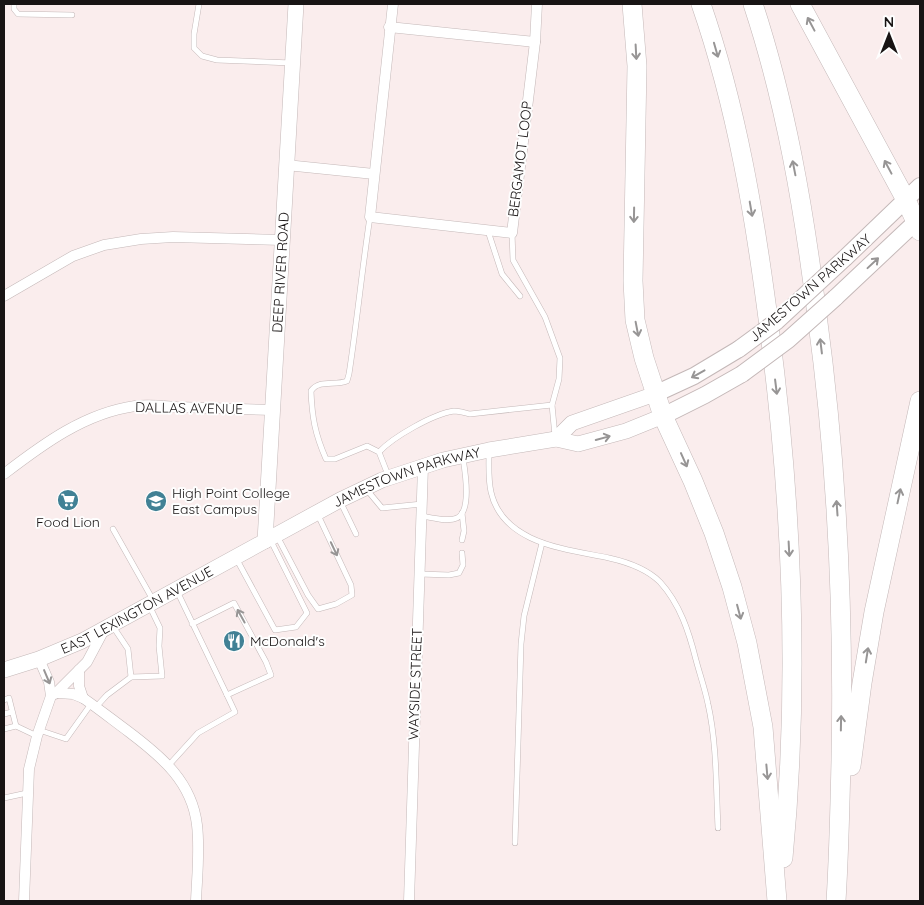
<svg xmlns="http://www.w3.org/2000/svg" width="924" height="905" viewBox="0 0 924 905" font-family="Quicksand,sans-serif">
	<rect width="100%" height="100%" fill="#faeded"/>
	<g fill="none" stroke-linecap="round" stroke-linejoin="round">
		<g stroke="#c4b8b8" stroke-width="6">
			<g id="lane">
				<path d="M14,4V9L18,14L72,15"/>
				<path d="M199,4L194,34V48L202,56L217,60L292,63"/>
				<path d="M370,217C362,269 357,322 349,374L347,381C335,386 319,379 311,391C312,417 315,434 326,459H335L367,446L379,452L388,475"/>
				<path d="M488,231L502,274L520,296"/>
				<path d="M512,233L513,260L545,317L560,358L559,379L552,405L555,436"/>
				<path d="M489,451C489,465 488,479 491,492C503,544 566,549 609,558C627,562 647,569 660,582C680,604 689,632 696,660C700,675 705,689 708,704C717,744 716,787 718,828"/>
				<path d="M379,452C393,437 433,414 454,411C459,411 465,413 470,414L552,405"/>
				<path d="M367,490L382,508L422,504"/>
				<path d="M340,501L356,534"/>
				<path d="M422,516C432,518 448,522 457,518C472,511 465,471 463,458"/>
				<path d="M113,529L153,600"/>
				<path d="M277,536L308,595L318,609L336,604L352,595L351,585L318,515"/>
				<path d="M462,540L464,531L462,513"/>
				<path d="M236,558L275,630L296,627L307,613L271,541"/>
				<path d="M420,574L449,575L459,573L463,565L462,553"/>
				<path d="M177,591L227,695L271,675L266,662L234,603L192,624"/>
				<path d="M112,625L128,649L131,677L162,676L159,646L160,628L149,605"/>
				<path d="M4,700L9,698L16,726"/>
				<path d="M96,707L107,695L131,677"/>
				<path d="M4,714L12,712"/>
				<path d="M4,729L16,726L37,736"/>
				<path d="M39,730L66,739L91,704"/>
				<path d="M169,765L198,733L235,712L227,695"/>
				<path d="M4,798L27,793"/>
				<path d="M515,843L521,644L524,616L542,543"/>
			</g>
		</g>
		<g stroke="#c4b8b8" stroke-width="11">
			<g id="street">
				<path d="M393,4L370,217L512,233L535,42L537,4"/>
				<path d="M389,27L535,42"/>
				<path d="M286,165L374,174"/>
				<path d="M4,296L73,256L104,245L141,239L173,237L282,240"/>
				<path d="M4,474C43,444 85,413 135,406C148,404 164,406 177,407C209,408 241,409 273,410"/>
				<path d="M79,670V686L83,698"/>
				<path d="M58,693L73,694L83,698C99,709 114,721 129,732C162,757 192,782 197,825C200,850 197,876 196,901"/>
				<path d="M55,694L87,662L104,630"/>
				<path d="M24,901L29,769L37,736L51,696L49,682L39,659"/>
				<path d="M409,901L423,466"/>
			</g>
		</g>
		<g stroke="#c4b8b8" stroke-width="16">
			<g id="secondary">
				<path d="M556,439L572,423L655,394"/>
				<path id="s1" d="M265,541L296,4"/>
				<path id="s2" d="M4,670L39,659L82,641L340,500L382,480L443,460L489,450L556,439L578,444L626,431L663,416"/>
			</g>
		</g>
		<g stroke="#c4b8b8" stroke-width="18">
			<g id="primary">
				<path d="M845,258L920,186"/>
				<path d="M835,298L920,218"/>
				<path d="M655,394L694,376L739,349"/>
				<path d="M663,416L705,395L742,374"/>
			</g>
		</g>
		<g stroke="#c4b8b8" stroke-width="20">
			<g id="highway">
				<path d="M632,4L637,66L633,281L635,320L644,358L663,416L693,481L714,533L732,587L747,643L763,727L777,901"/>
				<path d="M701,4C737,108 755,217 769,326C792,502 800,681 783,858"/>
				<path d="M753,4C786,104 804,210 817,315C837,463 844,611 841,760C840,807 839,854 836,901"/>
				<path d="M800,4L906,200L920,231"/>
				<path d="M851,766L862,683L874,612L920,401"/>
			</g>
		</g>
		<use href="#lane" stroke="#fff" stroke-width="5"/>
		<use href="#street" stroke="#fff" stroke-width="10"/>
		<use href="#secondary" stroke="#fff" stroke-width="15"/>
		<use href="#primary" stroke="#fff" stroke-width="16"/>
		<use href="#highway" stroke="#fff" stroke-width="19"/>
		<g stroke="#c4b8b8" stroke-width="18" stroke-linecap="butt">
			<g id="primary-bridge">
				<path d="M739,349L777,321L845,258"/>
				<path d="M742,374L788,340L835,298"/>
			</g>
		</g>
		<use href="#primary-bridge" stroke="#fff" stroke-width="16"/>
	</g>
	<defs><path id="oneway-shaft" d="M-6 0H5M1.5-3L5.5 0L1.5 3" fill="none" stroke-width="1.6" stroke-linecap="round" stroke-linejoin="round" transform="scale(1.25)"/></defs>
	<g stroke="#979595">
		<use href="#oneway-shaft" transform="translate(811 24) rotate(-118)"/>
		<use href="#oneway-shaft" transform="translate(716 50) rotate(74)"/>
		<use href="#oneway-shaft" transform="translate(636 52) rotate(87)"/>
		<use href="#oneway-shaft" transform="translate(888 167) rotate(-118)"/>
		<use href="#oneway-shaft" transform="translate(794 168) rotate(-101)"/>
		<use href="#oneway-shaft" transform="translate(751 209) rotate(80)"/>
		<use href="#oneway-shaft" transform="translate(634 215) rotate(91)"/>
		<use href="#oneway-shaft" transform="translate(873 263) rotate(-43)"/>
		<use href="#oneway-shaft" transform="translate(637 329) rotate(79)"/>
		<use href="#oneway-shaft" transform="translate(821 346) rotate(-97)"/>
		<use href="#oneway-shaft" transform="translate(698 374) rotate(151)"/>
		<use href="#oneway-shaft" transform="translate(776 387) rotate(83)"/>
		<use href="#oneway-shaft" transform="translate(603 438) rotate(-15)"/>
		<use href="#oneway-shaft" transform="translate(684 460) rotate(66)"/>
		<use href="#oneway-shaft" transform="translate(899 496) rotate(-78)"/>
		<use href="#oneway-shaft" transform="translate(837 508) rotate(-94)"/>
		<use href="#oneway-shaft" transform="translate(334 549) rotate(65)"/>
		<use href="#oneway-shaft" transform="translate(789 549) rotate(87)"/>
		<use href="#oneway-shaft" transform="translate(739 612) rotate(75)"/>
		<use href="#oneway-shaft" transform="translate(241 616) rotate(-119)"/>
		<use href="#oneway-shaft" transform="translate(867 655) rotate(-81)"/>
		<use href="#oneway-shaft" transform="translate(47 677) rotate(67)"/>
		<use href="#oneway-shaft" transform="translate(841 723) rotate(-89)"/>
		<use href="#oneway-shaft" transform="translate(767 772) rotate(85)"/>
	</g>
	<defs>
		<g id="supermarket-disc" transform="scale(1.125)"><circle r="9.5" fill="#418195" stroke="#fefefe"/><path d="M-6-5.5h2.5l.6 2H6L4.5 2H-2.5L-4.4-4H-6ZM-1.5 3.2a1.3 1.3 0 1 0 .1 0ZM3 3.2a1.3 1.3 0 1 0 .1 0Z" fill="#fff"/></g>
		<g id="school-disc" transform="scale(1.125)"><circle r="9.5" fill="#418195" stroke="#fefefe"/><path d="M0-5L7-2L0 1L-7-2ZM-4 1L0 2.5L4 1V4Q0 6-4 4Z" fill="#fff"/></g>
		<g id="restaurant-disc" transform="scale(1.125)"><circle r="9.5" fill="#418195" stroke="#fefefe"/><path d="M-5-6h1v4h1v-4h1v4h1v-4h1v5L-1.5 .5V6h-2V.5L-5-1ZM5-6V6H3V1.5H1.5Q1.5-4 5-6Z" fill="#fff"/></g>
	</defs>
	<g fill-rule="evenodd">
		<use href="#supermarket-disc" x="68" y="500"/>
		<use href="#school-disc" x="156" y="501"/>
		<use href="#restaurant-disc" x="234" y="641"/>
	</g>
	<g text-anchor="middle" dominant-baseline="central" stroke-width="4" stroke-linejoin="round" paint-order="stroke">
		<g font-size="14" fill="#181414" stroke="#fefefe">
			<text transform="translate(520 159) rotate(-83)">BERGAMOT LOOP</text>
			<text stroke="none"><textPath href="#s1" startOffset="269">DEEP RIVER ROAD</textPath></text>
			<text transform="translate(810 288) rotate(-41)">JAMESTOWN PARKWAY</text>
			<text transform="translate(189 408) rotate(1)">DALLAS AVENUE</text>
			<text stroke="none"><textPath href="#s2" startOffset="448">JAMESTOWN PARKWAY</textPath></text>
			<text stroke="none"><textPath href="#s2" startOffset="146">EAST LEXINGTON AVENUE</textPath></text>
			<text transform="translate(415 684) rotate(-88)">WAYSIDE STREET</text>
		</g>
		<g font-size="14" fill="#181414" stroke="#fefefe" text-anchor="start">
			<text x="172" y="493">High Point College<tspan x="172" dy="16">East Campus</tspan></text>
			<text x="68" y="522" text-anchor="middle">Food Lion</text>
			<text x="250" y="641">McDonald's</text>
		</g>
	</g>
	<rect width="924" height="905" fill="none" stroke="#181414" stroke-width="10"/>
	<g transform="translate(889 35)" stroke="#fefefe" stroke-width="4" paint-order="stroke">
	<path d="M0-4L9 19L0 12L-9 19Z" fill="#181414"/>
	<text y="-8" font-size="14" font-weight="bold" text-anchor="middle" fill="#181414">N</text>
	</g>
</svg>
